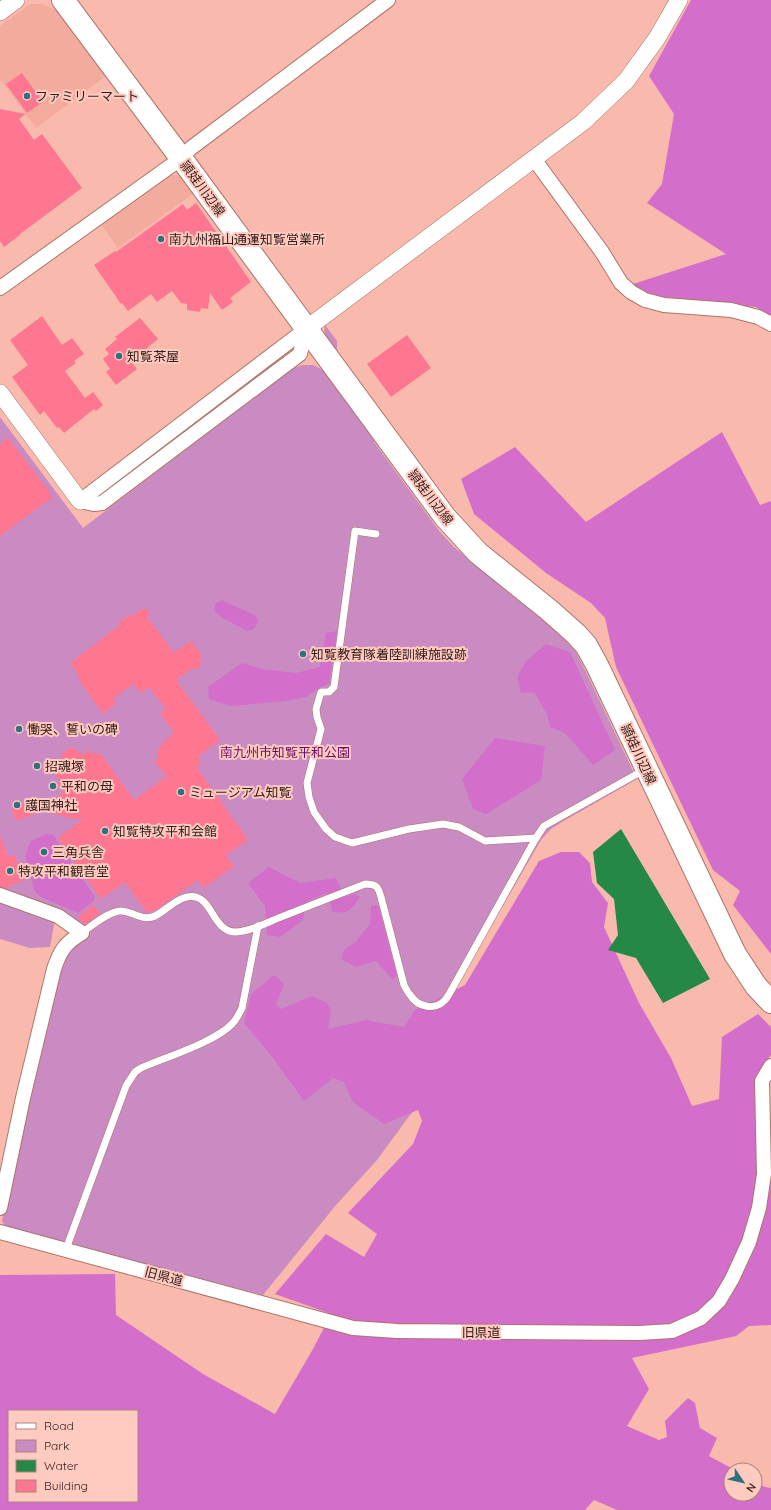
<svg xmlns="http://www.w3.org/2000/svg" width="771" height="1510" viewBox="0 0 771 1510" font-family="Quicksand,'Noto Sans JP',sans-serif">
	<rect width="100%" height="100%" fill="#fab9ad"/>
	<g fill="#f3ab9e">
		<path d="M30,4H41L59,11L106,76L36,128L0,79V26Z"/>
		<path d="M171,174L183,177L194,193L118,248L101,224Z"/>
	</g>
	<g fill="#c98bc2">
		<path d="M325,325L337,341V358C331,347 322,337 325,325Z"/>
		<path d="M302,365H313L323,370L374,436V442L440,532L454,547L557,632L575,650L587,674L637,779L562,822L551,829L541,840L445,1006L413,1111L377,1160L336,1205L263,1295L11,1229L5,1226L2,1221L28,1091L62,959L69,948L91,933L61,913L0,892V417L83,528L292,369Z"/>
		<path d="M0,899L55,919L50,947L30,948L0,939Z"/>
	</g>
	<g fill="#d36fca" fill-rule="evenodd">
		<path d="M691,0H771V317L756,307L655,296L639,289L633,284L726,254L647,203L662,184L674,114L649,76Z"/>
		<path d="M722,432L760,505L771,501V954L733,905L740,891L713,870L616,667L605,618L591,603L546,573L474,514L461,479L515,447L586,522Z"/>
		<path d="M222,600L256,616L258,622L254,629L247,631L221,617L214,611L215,604Z"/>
		<path d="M337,631L329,684L319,688L306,697L285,701L231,706L209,699L208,687L242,663L261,669L296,673L320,667L326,633Z"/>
		<path d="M546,644L570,652L615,750L593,765L565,733L550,727L547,714L534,692L521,693L517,678L525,662Z"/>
		<path d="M495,738L545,746L541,780L486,814L473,809L462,779Z"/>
		<path d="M46,834L53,835L95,897L93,902L78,913L41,897L35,892L25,856L31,841Z"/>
		<path d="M561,852H579L590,863L592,882L608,903L604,927L639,1003L671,1058L692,1106L719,1099L722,1037L758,1014L771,1027V1055L757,1074V1169L769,1168L771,1158V1325L749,1326L736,1336L632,1358L649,1389L627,1426L659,1440L667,1437L665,1421L688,1398L695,1403L700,1428L717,1438L709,1456L735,1470H731V1494H755V1481L765,1487L771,1488V1510H617L594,1500L585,1510H0V1275L115,1274L116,1315L203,1374L275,1414L313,1349L331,1314L275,1294L326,1234L364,1257L377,1234L348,1213L413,1144L422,1121L418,1110L384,1124L353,1102L344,1082L333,1078L304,1101L273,1058L244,1023L251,994L274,975L284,984L276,1004L281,1009L312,996L327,1003L331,1011L328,1029L366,1020L404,1027L415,1010L465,985L539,861ZM9,1411H137V1501H9Z"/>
		<path d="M269,867L300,883L336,878L345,897L355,894L360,897C351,910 349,914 333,912L327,893L306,902L303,920L280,937L267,935L265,906L248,883Z"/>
		<path d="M378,905L397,975L393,980L376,961L356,967L341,959L344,950L355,942L370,924L371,906Z"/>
	</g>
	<path fill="#258847" d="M621,829L710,979L663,1003L636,958L608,950L618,935L614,899L597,883L593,852Z"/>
	<g fill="#ff7690">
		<path d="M22,73L43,102L27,113L6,84Z"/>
		<path d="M0,109L26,114L19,119L34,140L42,134L82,188L20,234V235L4,247L0,241Z"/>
		<path d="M196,203L251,282L230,298L233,302L222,310L210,293L208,309L201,308L200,312L187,310V304L181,303L172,291L157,302L151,294L128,311L122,303L121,304L94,265L115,251L116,252L183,204L187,210Z"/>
		<path d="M42,316L62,345L72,338L84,354L74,361L76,363L65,371L85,398L93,392L103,405L96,411L94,409L64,433L59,427L57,428L44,411L40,415L12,377L28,365L10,340Z"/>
		<path d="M140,318L158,339L148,347L151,351L133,364L137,369L116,385L106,372L110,369L103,359L109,354L105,349L117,339L115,337Z"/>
		<path d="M407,335L431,368L391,397L367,364Z"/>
		<path d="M8,438L53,497L0,536V444Z"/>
		<path d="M145,607L150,614L147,617L174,653L191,641L202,656L199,659L202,664L194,670L193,668L176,680L220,740L200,755L198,769L248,840L226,855L234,866L204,888L198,880L157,909L147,913L125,882L101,899L58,838L82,820L60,816L54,813L52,807L53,803L56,798L64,793L57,784L60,781L52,771L63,762L62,754L68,749L72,747L83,755L89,750L93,754L100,753L134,800L167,776L156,764L159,747L174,732L160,714L166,709L149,687L140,693L133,684L113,699L116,704L103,714L78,679L80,677L70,663L120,625L118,623L129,615L131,617Z"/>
		<path d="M28,802L33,815L16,821L11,808Z"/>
		<path d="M0,838H1L8,857L14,855L24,880L5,888L0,887Z"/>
		<path d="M93,905L100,913L85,925L78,917Z"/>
	</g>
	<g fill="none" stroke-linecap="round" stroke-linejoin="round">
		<g stroke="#ae7368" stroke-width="8">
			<g id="service">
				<path d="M376,534L355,531L334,687L329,692H321L316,709L317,717L321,729L307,783L309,797L314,812L326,829L335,837L352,843L409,829L443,824L459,827L485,841L536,838"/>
				<path d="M82,933C91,926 109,911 121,911C132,911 143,922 155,916C167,910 181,893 196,897C213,902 214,931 235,932C249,932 268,922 281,917C309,906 337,895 365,884C377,884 378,887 381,897L404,985C406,989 408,993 411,996C418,1007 435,1011 445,1000C448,997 450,992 452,989L536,838L544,826L644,770"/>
				<path d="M66,1249L126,1086L135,1072L141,1068C166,1057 215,1042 232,1024C237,1019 239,1014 242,1008L258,926"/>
			</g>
		</g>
		<g stroke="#ae7368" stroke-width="16">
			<g id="minor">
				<path d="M534,159L602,252L621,283L631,292L645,300L664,305L731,310L758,317L771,324"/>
				<path d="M0,288L176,162L191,148L388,0"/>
				<path d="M80,501L94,504L102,503L300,354L306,329"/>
				<path d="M80,501L306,329"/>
				<path d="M0,895L58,916L82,933C65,943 60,951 54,969L23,1098L0,1208"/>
				<path d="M0,1232L353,1328L397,1331L639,1333L672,1331L701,1318L719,1301L732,1279L749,1242L759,1208L764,1174L762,1081L771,1066"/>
			</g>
		</g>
		<g stroke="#ae7368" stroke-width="18">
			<g id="tertiary">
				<path d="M0,12L16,0"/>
				<path d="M306,329L583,122L626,81L657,38L679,0"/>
				<path d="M0,393L80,501"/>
			</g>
		</g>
		<g stroke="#ae7368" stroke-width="24">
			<path id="primary" d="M63,0L181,158L445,517L478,553L549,610L576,634L586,645L597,665L735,954L756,986L771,1002"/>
		</g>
		<use href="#service" stroke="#fff" stroke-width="7"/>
		<use href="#minor" stroke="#fff" stroke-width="14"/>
		<use href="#tertiary" stroke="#fff" stroke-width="17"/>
		<use href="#primary" stroke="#fff" stroke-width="22"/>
	</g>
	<g fill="#2c737f" stroke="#ffcac0" stroke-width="1.5">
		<circle cx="27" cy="96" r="4"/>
		<circle cx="161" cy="239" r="4"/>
		<circle cx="119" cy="356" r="4"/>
		<circle cx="303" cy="654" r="4"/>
		<circle cx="19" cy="729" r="4"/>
		<circle cx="37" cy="766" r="4"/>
		<circle cx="53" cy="786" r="4"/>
		<circle cx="181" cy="792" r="4"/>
		<circle cx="17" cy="805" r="4"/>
		<circle cx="105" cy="831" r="4"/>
		<circle cx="44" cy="852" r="4"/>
		<circle cx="10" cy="871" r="4"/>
	</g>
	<g text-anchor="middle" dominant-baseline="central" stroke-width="4" stroke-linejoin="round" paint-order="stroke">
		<g font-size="13" fill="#331c17" stroke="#ffcac0" text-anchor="start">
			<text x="35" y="96">ファミリーマート</text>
			<text x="169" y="239">南九州福山通運知覧営業所</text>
			<text x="127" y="356">知覧茶屋</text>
			<text x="311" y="654">知覧教育隊着陸訓練施設跡</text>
			<text x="27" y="729">慟哭、誓いの碑</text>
			<text x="45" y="766">招魂塚</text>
			<text x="61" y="786">平和の母</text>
			<text x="189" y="792">ミュージアム知覧</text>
			<text x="25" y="805">護国神社</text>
			<text x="113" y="831">知覧特攻平和会館</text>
			<text x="52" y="852">三角兵舎</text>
			<text x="18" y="871">特攻平和観音堂</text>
		</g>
		<g font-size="13" fill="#331c17" stroke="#ffcac0">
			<text transform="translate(203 188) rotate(54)">頴娃川辺線</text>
			<text transform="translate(431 497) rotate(53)">頴娃川辺線</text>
			<text transform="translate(639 754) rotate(65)">頴娃川辺線</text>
			<text transform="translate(164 1276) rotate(15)">旧県道</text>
			<text x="481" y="1332">旧県道</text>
		</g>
		<g font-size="13" fill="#6a0b65" stroke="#ffcac0">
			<text x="285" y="752">南九州市知覧平和公園</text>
		</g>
	</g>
	<rect x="8" y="1410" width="130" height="92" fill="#ffcac0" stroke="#ad847c"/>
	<rect x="16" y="1423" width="20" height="6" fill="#ffffff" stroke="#ad847c"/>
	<text x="44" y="1430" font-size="12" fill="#331c17">Road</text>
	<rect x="16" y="1440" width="20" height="12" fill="#c98bc2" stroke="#ad847c"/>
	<text x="44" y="1450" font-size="12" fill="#331c17">Park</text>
	<rect x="16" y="1460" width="20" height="12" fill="#258847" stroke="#ad847c"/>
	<text x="44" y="1470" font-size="12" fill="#331c17">Water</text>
	<rect x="16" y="1480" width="20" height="12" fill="#ff7690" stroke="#ad847c"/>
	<text x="44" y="1490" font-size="12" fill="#331c17">Building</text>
	<g transform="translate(743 1482) rotate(125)"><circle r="19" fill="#ffcac0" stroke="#ad847c"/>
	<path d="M0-3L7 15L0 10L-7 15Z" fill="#2c737f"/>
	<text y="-6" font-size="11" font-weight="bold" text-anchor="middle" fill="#331c17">N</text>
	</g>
</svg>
